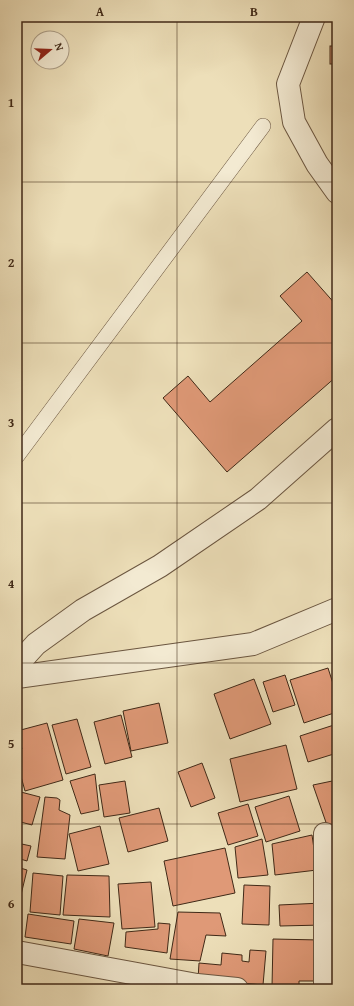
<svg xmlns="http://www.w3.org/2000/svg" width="354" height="1006" viewBox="0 0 354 1006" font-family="'Gentium Book Plus',serif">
	<rect width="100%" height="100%" fill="#eddfb9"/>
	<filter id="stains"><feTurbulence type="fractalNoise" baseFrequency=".005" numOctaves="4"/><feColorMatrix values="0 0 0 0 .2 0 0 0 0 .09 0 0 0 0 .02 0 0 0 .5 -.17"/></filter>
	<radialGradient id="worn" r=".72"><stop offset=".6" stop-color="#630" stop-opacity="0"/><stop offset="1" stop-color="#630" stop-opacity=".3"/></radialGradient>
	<g fill="#df9977" stroke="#402917">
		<rect x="330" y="46" width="7" height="18"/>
		<path d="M307,272L337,306V376L227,472L163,398L188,376L210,402L302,321L280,296Z"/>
		<path d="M328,668L337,696V712L304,723L290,680Z"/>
		<path d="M285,675L295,705L273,712L263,682Z"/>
		<path d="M254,679L271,724L230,739L214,694Z"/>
		<path d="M159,703L168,743L131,751L123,711Z"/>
		<path d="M121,715L132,757L105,764L94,722Z"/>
		<path d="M77,719L91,767L66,774L52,725Z"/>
		<path d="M47,723L63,780L25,791L17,762V751L22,749L17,731Z"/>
		<path d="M337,724V753L308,762L300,736Z"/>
		<path d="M286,745L297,789L240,802L230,759Z"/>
		<path d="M202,763L215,798L191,807L178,772Z"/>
		<path d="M95,774L99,810L81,814L70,781Z"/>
		<path d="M337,780V832L330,834L313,785Z"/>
		<path d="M125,781L130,813L104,817L99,785Z"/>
		<path d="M17,791L40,797L32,825L17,821Z"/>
		<path d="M289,796L300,831L266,842L255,807Z"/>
		<path d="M45,797L57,798L60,800L59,810L70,815L65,859L37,857Z"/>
		<path d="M248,804L258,836L228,845L218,813Z"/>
		<path d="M159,808L168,841L128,852L119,818Z"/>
		<path d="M100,826L109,864L78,871L69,834Z"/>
		<path d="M312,835L317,870L275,875L272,844Z"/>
		<path d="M262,839L268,875L238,878L235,847Z"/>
		<path d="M17,843L31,846L27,861L17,858Z"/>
		<path d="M225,848L235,893L173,906L164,861Z"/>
		<path d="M17,867L27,870L20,899L17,898Z"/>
		<path d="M33,873L63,876L60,915L30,912Z"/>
		<path d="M67,875L109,876L110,917L63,915Z"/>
		<path d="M151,882L155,927L122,929L118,884Z"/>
		<path d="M244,885L270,886L269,925L242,924Z"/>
		<path d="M17,902L21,903L17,929Z"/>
		<path d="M322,903L323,925L280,926L279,905Z"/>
		<path d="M178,912L220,913L226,936L206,935L200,961L170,959Z"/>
		<path d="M28,914L74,921L71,944L25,937Z"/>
		<path d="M79,919L114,923L108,956L74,949Z"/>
		<path d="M158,923L170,924L167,953L125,947L126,932L158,929Z"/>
		<path d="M273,939L320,940L319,981H299V988L272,987Z"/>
		<path d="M250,950L266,951L263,985L198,979L199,963L221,965L222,953L242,955V961L249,962Z"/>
	</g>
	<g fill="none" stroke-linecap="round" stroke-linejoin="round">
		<g stroke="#6b5640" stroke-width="16">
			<path id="service" d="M17,456L263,126"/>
		</g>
		<g stroke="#6b5640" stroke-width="24">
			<g id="minor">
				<path d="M314,17L288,84L294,122L317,164L337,192"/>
				<path d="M17,665L36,644L83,610L160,566L258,499L337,429"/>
				<path d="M17,677L253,644L337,609"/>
				<path d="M325,989V834"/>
			</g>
		</g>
		<g stroke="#6b5640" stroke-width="24">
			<path id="tertiary" d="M17,952L197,985L237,989"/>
		</g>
		<use href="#service" stroke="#f3ead2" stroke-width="15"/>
		<use href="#minor" stroke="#f3ead2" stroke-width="22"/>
		<use href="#tertiary" stroke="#f3ead2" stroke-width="22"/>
	</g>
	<path fill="none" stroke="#402917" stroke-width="1" stroke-opacity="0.55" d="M177,17V989M17,182H337M17,343H337M17,503H337M17,663H337M17,824H337"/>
	<rect width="354" height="1006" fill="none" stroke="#eddfb9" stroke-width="44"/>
	<g transform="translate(50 50) rotate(71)"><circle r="19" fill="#f3ead2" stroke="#ab9d87"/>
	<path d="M0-3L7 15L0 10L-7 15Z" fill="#8f2418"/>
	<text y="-6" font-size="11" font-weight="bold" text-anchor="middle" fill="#402917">N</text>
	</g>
	<rect x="22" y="22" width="310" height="962" fill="none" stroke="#402917" stroke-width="1.5"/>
	<g font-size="13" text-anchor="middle" font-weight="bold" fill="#402917">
		<text x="100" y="16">A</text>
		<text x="254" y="16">B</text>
		<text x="11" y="107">1</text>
		<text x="11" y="267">2</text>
		<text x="11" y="427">3</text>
		<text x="11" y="588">4</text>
		<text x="11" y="748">5</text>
		<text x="11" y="908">6</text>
	</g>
	<rect width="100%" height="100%" filter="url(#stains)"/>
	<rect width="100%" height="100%" fill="url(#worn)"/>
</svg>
